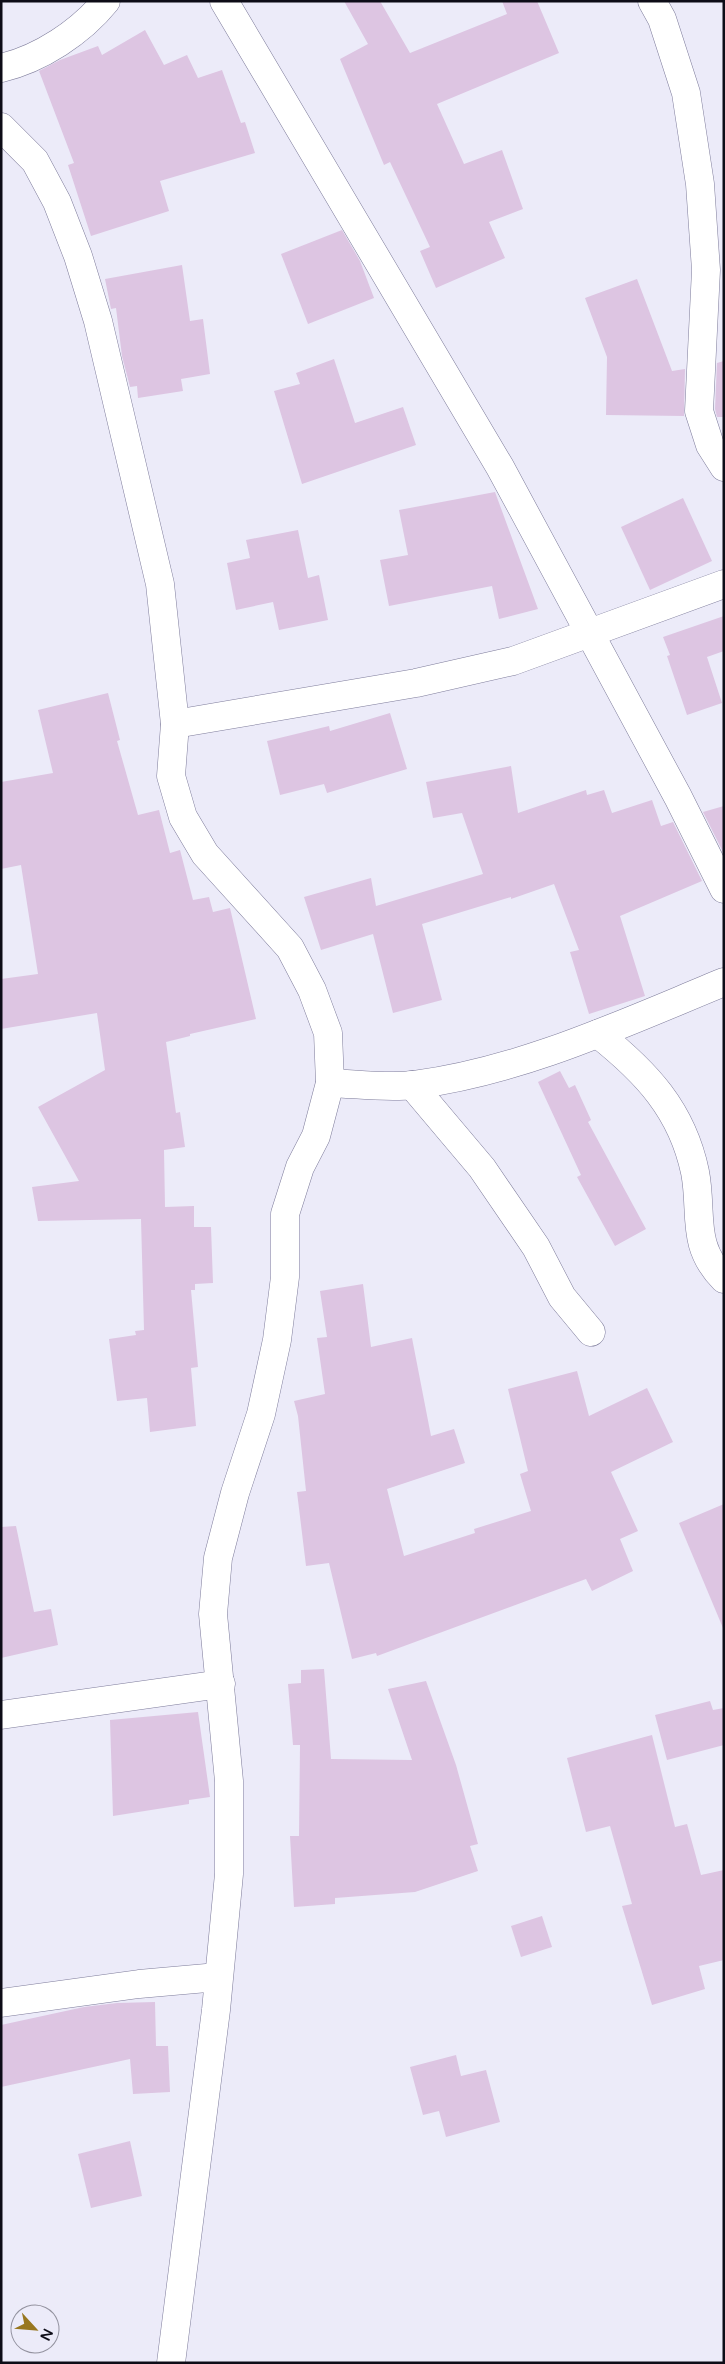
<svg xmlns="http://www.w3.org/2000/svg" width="725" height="2364" viewBox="0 0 725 2364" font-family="'Varela Round',sans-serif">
	<rect width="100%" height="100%" fill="#ecebf9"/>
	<g fill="#ddc5e2">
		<path d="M344,1H380L410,53L507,14L502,1H537L559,53L437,104L464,164L502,150L523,209L489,222L505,258L436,288L420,251L430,247L390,162L384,165L340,59L368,44Z"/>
		<path d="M145,30L164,65L187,55L198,78L222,70L241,123L245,122L255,153L160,181L169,211L91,236L68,165L74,163L39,71L60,60L98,46L102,55Z"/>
		<path d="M342,230L360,261L374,298L308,324L281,254Z"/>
		<path d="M182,265L190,321L203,319L210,374L181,379L183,391L138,398L137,386L130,387L122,356L116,308L111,309L105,279Z"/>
		<path d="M637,279L672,371L685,369L684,416L606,415L607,357L585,298Z"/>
		<path d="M334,359L355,423L403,407L416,445L302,484L274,391L300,384L296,373Z"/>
		<path d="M724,361V417H717L715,409L717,363Z"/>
		<path d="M495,492L538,609L499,619L492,586L389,606L380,560L408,555L399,510Z"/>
		<path d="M683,498L712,561L650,590L621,527Z"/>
		<path d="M298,530L308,578L319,575L328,620L279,630L273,602L236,610L227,563L250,558L246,540Z"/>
		<path d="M724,616V651L707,657L722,703L687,715L667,656L670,655L663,637Z"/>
		<path d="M108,693L120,740L117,741L138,815L159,810L170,853L180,850L193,900L209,897L213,912L230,908L256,1019L190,1034V1036L166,1042L176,1113L180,1112L185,1147L164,1150L165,1207L194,1206V1227H211L213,1283L195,1284V1290H191L198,1367L191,1368L196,1426L150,1432L147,1398L117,1401L109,1339L136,1335L135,1331L144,1330L141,1219L38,1221L32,1187L79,1181L38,1107L105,1070L97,1013L1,1029V979L38,974L21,865L1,869V782L53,773L38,710Z"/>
		<path d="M390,713L407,769L327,793L324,784L280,795L267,741L329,726L330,731Z"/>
		<path d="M511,766L518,813L586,790L587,795L604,790L612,813L652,800L661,826L673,822L702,881L620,916L645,996L589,1014L570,952L579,950L554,884L511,899V897L422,924L442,1000L393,1013L373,934L321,950L304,897L371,878L376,906L483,874L462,813L433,818L426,782Z"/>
		<path d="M724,806V854L703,812Z"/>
		<path d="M560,1071L569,1088L575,1085L591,1120L588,1122L646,1229L615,1246L577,1177L581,1175L538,1082Z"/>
		<path d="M363,1284L371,1347L412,1338L431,1436L454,1429L465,1463L387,1489L404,1556L475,1533L474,1529L531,1511L520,1474L528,1471L508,1389L577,1371L589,1416L647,1388L673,1442L611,1472L638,1531L620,1539L633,1571L592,1591L586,1579L377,1656L376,1653L352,1659L329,1563L306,1566L297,1492L306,1491L298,1416L294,1401L325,1394L317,1338L327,1337L320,1291Z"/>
		<path d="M724,1504V1628H723L679,1523Z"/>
		<path d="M16,1526L34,1612L51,1609L58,1645L1,1658V1527Z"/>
		<path d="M324,1669L331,1759L412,1760L388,1689L426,1681L456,1765L478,1844L470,1846L478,1871L415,1892L335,1898V1904L294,1907L290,1836H299L300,1745H293L288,1684L301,1683V1670Z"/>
		<path d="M710,1701L713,1710L724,1708V1745L667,1760L655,1715Z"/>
		<path d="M198,1712L210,1797L189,1800V1804L113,1816L110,1720Z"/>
		<path d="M652,1735L675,1827L687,1824L701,1875L724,1870V1960L699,1966L705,1989L652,2005L622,1906L632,1904L610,1826L586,1832L567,1758Z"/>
		<path d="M542,1916L552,1947L521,1957L511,1926Z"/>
		<path d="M155,2002L156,2046H168L170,2092L133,2094L130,2059L1,2087V2025L84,2007L117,2003Z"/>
		<path d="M456,2055L461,2076L486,2070L500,2122L446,2137L439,2111L423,2115L410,2067Z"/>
		<path d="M130,2141L142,2196L91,2208L78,2154Z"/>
	</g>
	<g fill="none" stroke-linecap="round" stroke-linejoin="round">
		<g stroke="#7e7c9b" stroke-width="29">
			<g id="minor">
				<path d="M224,1L500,467L678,797L724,889"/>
				<path d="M652,1L662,19L686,93L700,184L706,270L699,411L710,445L724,467"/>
				<path d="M1,68C40,59 81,32 106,1"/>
				<path d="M175,724L416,683L513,661L724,584"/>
				<path d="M598,1034C646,1072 682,1110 695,1172C703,1213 690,1245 724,1279"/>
				<path d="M330,1083C357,1084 387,1088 414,1085C522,1071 624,1023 724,982"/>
				<path d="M412,1085L482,1168L536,1247L562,1297L591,1332"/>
				<path d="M1,1715L221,1684"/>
				<path d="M1,2003L139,1984L218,1977"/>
			</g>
		</g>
		<g stroke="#7e7c9b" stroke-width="29">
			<path id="tertiary" d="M1,127L35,161L57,202L78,256L98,321L160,584L175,724L171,776L183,817L205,854L290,948L312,990L328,1033L330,1083L316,1136L300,1167L285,1214V1277L277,1340L261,1414L235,1493L218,1558L213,1614L229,1781V1874L216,2010L171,2363"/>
		</g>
		<use href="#minor" stroke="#fff" stroke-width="28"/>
		<use href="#tertiary" stroke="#fff" stroke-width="28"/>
	</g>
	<rect width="725" height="2364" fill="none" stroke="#0d0c17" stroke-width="5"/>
	<g transform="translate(35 2329) rotate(116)"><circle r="24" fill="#ecebf9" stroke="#93929f"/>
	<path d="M0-4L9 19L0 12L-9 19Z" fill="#987720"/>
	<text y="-8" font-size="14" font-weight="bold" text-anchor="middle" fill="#0d0c17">N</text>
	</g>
</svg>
